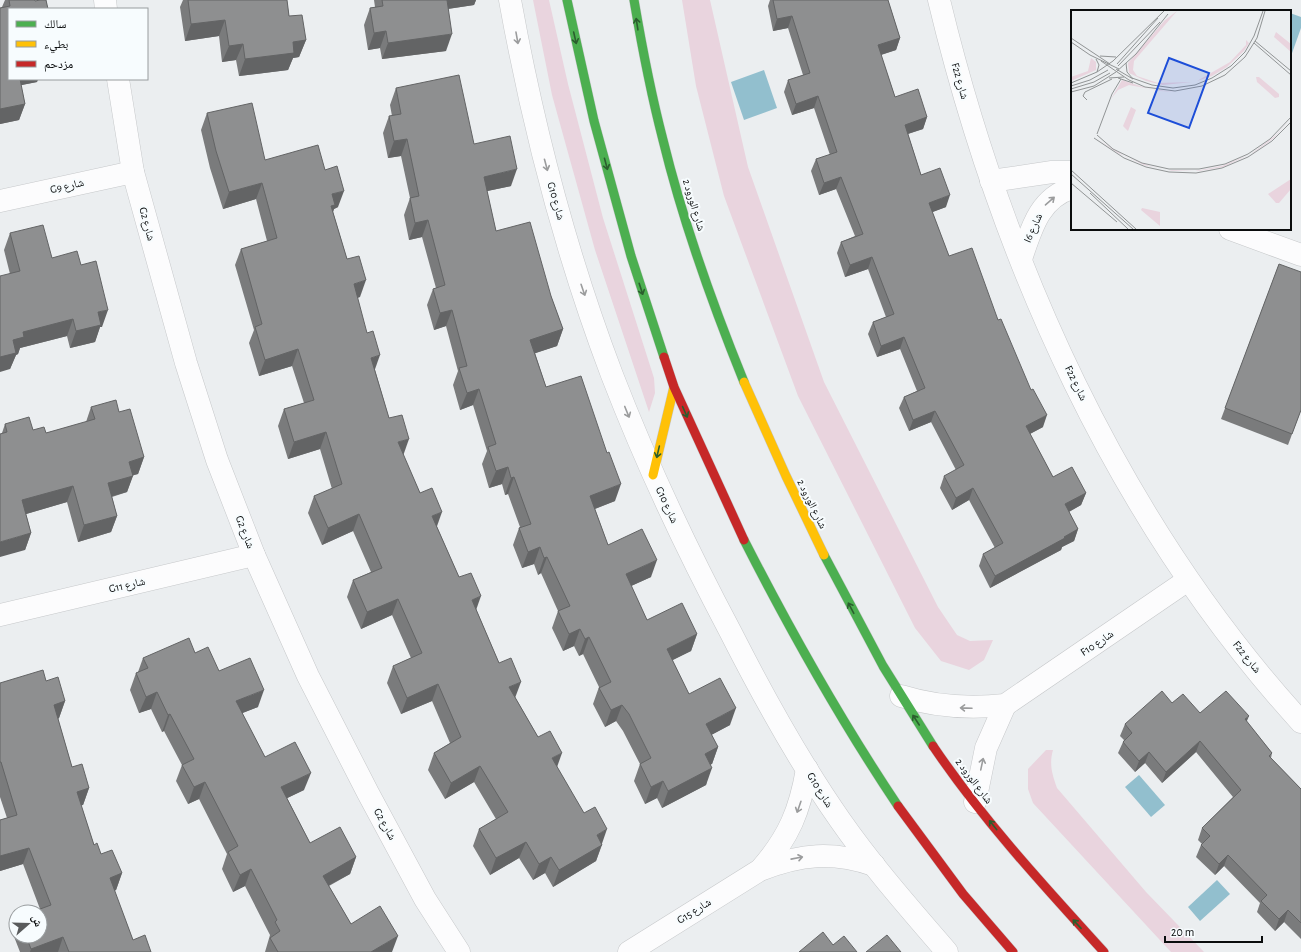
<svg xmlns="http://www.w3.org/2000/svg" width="1301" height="952" viewBox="0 0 1301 952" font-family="'Alegreya Sans','Noto Naskh Arabic',sans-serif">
	<rect width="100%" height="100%" fill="#ebeef0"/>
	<g fill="#e9d4de">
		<path d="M533,0H549L568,84L603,218L654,378L655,393L649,412L595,250L552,95Z"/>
		<path d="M682,0H710L748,167L824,382L938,607L957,635L970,641L993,640L984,660L969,670L941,661L915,628L798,396L724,196L696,86Z"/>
		<path d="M1046,750H1053C1049,764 1052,774 1057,788L1146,892L1204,952H1171L1033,803L1028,789V769Z"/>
	</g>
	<g fill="#92bfce">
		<path d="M1290,13L1301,17V28L1291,56Z"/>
		<path d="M764,70L777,108L744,120L731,82Z"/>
		<path d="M1139,775L1165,805L1151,817L1125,787Z"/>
		<path d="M1217,880L1230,894L1200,921L1188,907Z"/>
	</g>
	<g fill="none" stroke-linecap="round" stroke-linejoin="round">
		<g stroke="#c6c8ca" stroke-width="23">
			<g id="street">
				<path d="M105,0L106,9"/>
				<path d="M510,0C533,127 566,254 612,375C646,463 686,548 730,631C763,696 798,760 840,820C872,866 910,909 947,952"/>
				<path d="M939,0C1002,262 1118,521 1301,722"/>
				<path d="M118,79L133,172L186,363L217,460L254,555L308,676L368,793L425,899L459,952"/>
				<path d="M991,181L1052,172H1072"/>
				<path d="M0,201L133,172"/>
				<path d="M1230,229L1301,255"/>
				<path d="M1021,259C1031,230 1039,198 1072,188"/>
				<path d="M0,615L254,555"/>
				<path d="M901,696C936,707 968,709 1005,705L1188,580"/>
				<path d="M975,802L986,748L1005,705"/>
				<path d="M761,869C789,837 800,810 807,769"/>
				<path d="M629,952L760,870C801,854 832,851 874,865"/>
			</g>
		</g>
		<g stroke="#c6c8ca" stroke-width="10">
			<g id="fast">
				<path d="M567,0L594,121L631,256L664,357"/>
				<path d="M634,0C642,47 651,94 663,140C683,222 712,303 744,382"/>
				<path d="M744,540C791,632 841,721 898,806"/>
				<path d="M824,555L883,666L933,746"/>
			</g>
		</g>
		<g stroke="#c6c8ca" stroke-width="10">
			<g id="slow">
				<path d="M744,382L786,476L824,555"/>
				<path d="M653,475L674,387"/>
			</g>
		</g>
		<g stroke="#c6c8ca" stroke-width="10">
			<g id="jam">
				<path d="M664,357L674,387L744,540"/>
				<path d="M933,746C983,820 1044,886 1104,952"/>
				<path d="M898,806L963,894L1013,952"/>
			</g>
		</g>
		<use href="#street" stroke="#fcfcfd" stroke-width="22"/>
		<use href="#fast" stroke="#4caf50" stroke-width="9"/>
		<use href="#slow" stroke="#ffc107" stroke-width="9"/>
		<use href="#jam" stroke="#c62828" stroke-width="9"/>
	</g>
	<g fill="#7a7b7c">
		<path d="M5,0H35V1L40,0H46L48,9H9V79H38L37,82L21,85L25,104L19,120L0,124V8L2,7Z"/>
		<path d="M183,0H287L289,16L306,40L299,57L293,58L288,70L239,76L236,60L222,62L219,36L185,41L180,7Z"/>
		<path d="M374,0H476L474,5L448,9L446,51L382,59L380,48L368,50L364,25L370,8L375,7Z"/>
		<path d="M770,0H888L900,38L896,50L881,55L895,97L927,117L923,129L908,134L921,175L946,207L932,212L949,256L998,320L1043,427L1030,434L1053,477L1086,493L1081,505L1069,512L1078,529L1074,541L1062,547L1061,550L990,588L979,566L983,554L995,548L969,500L952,510L940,488L944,476L956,470L931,422L909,431L899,408L904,397L917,391L900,349L877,357L868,334L873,322L886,317L868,269L845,277L837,253L841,242L855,236L836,189L819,195L811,171L816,159L830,155L814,108L792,115L784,92L788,80L803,75L788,28L773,31L768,6Z"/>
		<path d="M396,88L474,144L511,186L487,191L496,231L551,296L563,329L557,346L535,353L546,387L615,501L595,509L608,545L651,577L631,586L647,620L697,634L691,651L672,660L689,694L730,725L711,735L718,747L712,764H711L706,785L662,808L657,798L645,804L634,781L640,764L623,731L616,721L605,727L593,704L599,687L583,654L579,656L574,646L563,651L552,628L558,611L541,573L538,575L534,564L522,568L513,545L519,528L520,527L508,494L505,495L502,484L489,488L482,464L487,451L473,405L460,410L453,385L458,371L446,326L434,330L427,305L433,289L436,288L422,237L409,240L404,215L410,198L401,156L388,158L383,133L389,116H392L390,105Z"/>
		<path d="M207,113L265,160L325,170L338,207L334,209L333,212L347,259L360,297L357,298L375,370L389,418L403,455L420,493L437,527L459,577L476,609L499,663L515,697L538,737L557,767L602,845L596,861L553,887L545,873L533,880L519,858L490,875L473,846L479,829L496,819L474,782L445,799L428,770L434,753L450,743L432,701L401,714L387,683L393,666L411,658L392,615L361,629L347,597L353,580L371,572L353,531L322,545L308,513L314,496L332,489L320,449L288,459L278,426L284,409L304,403L292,366L259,376L249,343L254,330L235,265L241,249L267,241L256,199L223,209L210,168L201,130Z"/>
		<path d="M10,233L52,258L81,265L102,327H100L95,342L70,348L67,336L20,348L18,354L16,355L10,369V274L4,250Z"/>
		<path d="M1279,264L1301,410L1288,445L1221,419Z"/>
		<path d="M91,407L119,412L144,457L138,474L133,475L127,492L112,497L117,516L111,532L78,542L67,502L26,514L31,533L25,550L2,433L5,424L33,430L46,433L86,422Z"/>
		<path d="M195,653L219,671L258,707L242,713L265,757L304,790L287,798L310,843L356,857L350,874L329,886L351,924L392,952H265L270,935L245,886L233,892L222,869L227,854L199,799L188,804L176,781L182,765L164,731L162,732L151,709L139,713L130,690L136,673L138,672L143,658Z"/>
		<path d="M46,681L65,701L59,718L58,719L72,767L89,788L83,805H81L94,845L101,854L122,873L116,890L114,891L133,940L151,952H20L13,934L16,925V936H40V909L23,864L0,871V820L7,818L0,797V683Z"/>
		<path d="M1172,703L1200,713L1247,722L1272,753L1271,758L1301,789V939L1284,922L1275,931L1257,912L1260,903L1224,866L1215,875L1196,857L1201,845L1202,844L1198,840L1202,828L1233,797L1196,752L1162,783L1145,763L1135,772L1118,753L1123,742L1124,740L1120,736L1125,724Z"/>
	</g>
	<g fill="#636465">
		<path d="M444,0H476L474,5L440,10Z"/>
		<path d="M792,16L788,28L773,31L777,19Z"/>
		<path d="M225,20L219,36L185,41L191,24Z"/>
		<path d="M386,31L380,48L368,50L374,33Z"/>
		<path d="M452,34L446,51L382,59L388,43Z"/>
		<path d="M900,38L896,50L874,57L878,45Z"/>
		<path d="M306,40L299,57L293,58L288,70L239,76L245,59L293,42Z"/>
		<path d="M243,44L236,60L222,62L229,46Z"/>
		<path d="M15,79H38L37,82L12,87Z"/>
		<path d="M818,96L814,108L792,115L796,104Z"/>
		<path d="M25,104L19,120L0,124V109Z"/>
		<path d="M927,117L923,129L901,136L905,125Z"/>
		<path d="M407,139L401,156L388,158L394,141Z"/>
		<path d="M517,169L511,186L478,193L484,177Z"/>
		<path d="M841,177L836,189L819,195L824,183Z"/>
		<path d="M262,183L256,199L223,209L229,192Z"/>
		<path d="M344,191L338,207L334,209L329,222L332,194Z"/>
		<path d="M950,195L946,207L925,215L929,203Z"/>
		<path d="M428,220L422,237L409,240L415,223Z"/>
		<path d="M872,257L868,269L845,277L850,265Z"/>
		<path d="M366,280L360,297L348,300L354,284Z"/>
		<path d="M108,310L102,327H100L95,342L70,348L76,331L98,312Z"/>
		<path d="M452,310L446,326L434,330L440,313Z"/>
		<path d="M73,319L67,336L20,348L18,354L16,355L10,369L0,372V357L13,340L23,332Z"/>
		<path d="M563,329L557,346L524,357L530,340Z"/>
		<path d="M904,337L900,349L877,357L881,346Z"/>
		<path d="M298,349L292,366L259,376L265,360Z"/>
		<path d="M380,355L374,372L371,358Z"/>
		<path d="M479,389L473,405L460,410L467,393Z"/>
		<path d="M935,411L931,422L909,431L913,420Z"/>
		<path d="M1047,415L1043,427L1022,438L1026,426Z"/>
		<path d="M326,432L320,449L288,459L294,442Z"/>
		<path d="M409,439L403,456L398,442Z"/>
		<path d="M144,457L138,474L123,478L129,462Z"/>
		<path d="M508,467L502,484L489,488L496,471Z"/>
		<path d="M133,476L127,492L102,499L108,483Z"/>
		<path d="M514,477L508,494L505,495L511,478Z"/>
		<path d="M621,484L615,501L584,513L590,496Z"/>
		<path d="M73,486L67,502L16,517L22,500Z"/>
		<path d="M973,488L969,500L952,510L956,498Z"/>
		<path d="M1086,493L1081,505L1061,516L1065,504Z"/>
		<path d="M442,512L436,529L432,516Z"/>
		<path d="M359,514L353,531L322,545L328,528Z"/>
		<path d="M117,516L111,532L78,542L84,525Z"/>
		<path d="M1078,529L1074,541L1062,547L1061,550L990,588L995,576Z"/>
		<path d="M31,533L25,550L0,557V542Z"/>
		<path d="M540,547L534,564L522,568L528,552Z"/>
		<path d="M547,557L541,573L538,575L544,558Z"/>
		<path d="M657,560L651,577L620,591L626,574Z"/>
		<path d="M481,596L475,613L472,600Z"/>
		<path d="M398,599L392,615L361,629L367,612Z"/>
		<path d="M580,629L574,646L563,651L569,634Z"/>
		<path d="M697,634L691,651L661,666L667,649Z"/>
		<path d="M589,637L583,654L579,656L585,639Z"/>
		<path d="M521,682L515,698L509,687Z"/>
		<path d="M438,684L432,701L401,714L407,698Z"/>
		<path d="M264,690L258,707L230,718L236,701Z"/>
		<path d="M157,692L151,709L139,713L146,697Z"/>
		<path d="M65,701L59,718L48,722L54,705Z"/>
		<path d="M622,705L616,721L605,727L611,710Z"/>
		<path d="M736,708L730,725L700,741L706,724Z"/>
		<path d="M170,714L164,731L162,732L168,715Z"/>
		<path d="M1249,716L1244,728L1245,719Z"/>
		<path d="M1200,741L1196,752L1162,783L1166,772Z"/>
		<path d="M718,747L712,764L699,770L705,754Z"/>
		<path d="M1149,752L1145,763L1135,772L1139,761Z"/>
		<path d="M562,753L556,770L552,758Z"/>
		<path d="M480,766L474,782L445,799L451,783Z"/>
		<path d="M712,768L706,785L662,808L668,791Z"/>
		<path d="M311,773L304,790L275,804L281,787Z"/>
		<path d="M663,781L657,798L645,804L651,787Z"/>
		<path d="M205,782L199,799L188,804L194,787Z"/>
		<path d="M89,788L83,805L71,808L77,792Z"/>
		<path d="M607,829L596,861L553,887L559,870L597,835Z"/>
		<path d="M526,842L519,858L490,875L496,858Z"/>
		<path d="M29,848L23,864L0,871V856Z"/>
		<path d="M1228,855L1224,866L1215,875L1219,864Z"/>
		<path d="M356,857L350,874L316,892L323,876Z"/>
		<path d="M551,857L545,873L533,880L539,864Z"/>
		<path d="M251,869L245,886L233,892L240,875Z"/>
		<path d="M122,873L116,890L103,894L110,878Z"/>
		<path d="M1288,910L1284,922L1275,931L1279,919Z"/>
		<path d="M398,936L392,952H371Z"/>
		<path d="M63,937L58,952H30L31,949Z"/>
	</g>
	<g fill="#8e8f90" stroke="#636465">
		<path d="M9,0H35V1L40,0H46L48,9H9V79H20L25,104L0,109V8L10,6Z"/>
		<path d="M188,0H287L289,16L302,15L306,40L293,42L294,53L245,59L243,44L229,46L225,20L191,24Z"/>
		<path d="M382,0H447L452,34L388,43L386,31L374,33L370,8L383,6Z"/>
		<path d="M773,0H888L900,38L878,45L895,97L918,89L927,117L905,125L921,175L940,168L950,195L929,203L949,256L972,248L998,320L1001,319L1031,390L1033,389L1047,415L1026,426L1053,477L1072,467L1086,493L1065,504L1078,529L1064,537L1065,538L995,576L983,554L1003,543L973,488L956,498L944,476L964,465L935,411L913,420L904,397L925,388L904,337L881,346L873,322L894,314L872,257L850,265L841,242L863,234L841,177L824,183L816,159L837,152L818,96L796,104L788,80L810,73L792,16L777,19Z"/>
		<path d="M459,75L474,144L510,136L517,169L484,177L496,231L530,222L551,296L563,329L530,340L546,387L581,376L607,453L609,452L621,484L590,496L608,545L642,529L657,560L626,574L647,620L682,603L697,634L667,649L689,694L720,678L736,708L706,724L718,747L705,754L712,768L668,791L663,781L651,787L640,764L651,758L629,714L622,705L611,710L599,688L611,682L589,637L585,639L580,629L569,634L558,611L570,606L547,557L544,558L540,547L528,552L519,528L531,524L514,477L511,478L508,467L496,471L488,447L496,444L479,389L467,393L459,368L467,366L452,310L440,313L433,289L445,285L428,220L415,223L410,198L419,196L407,139L394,141L389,116L401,114L396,88Z"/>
		<path d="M252,103L265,160L318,145L325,170L337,166L344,191L332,194L335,205L331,206L347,259L359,256L366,280L354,284L367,333L373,331L380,355L371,358L389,418L402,415L409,439L398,442L420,493L432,488L442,512L432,516L459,577L471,573L481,596L472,600L499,663L511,658L521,682L509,687L538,737L550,731L562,753L552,758L584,813L595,807L607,829L597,835L602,845L559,870L551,857L539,864L526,842L496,858L479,829L508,812L480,766L451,783L434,753L461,737L438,684L407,698L393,666L422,653L398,599L367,612L353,580L382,568L359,514L328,528L314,496L342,484L326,432L294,442L284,409L314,400L298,349L265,360L255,327L262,324L241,249L277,238L262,183L229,192L216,151L207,113Z"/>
		<path d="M43,225L52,258L77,251L81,265L96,261L108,310L98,312L101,325L76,331L73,319L23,332L24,337L13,340L16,353L0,357V276L20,271L10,233Z"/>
		<path d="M1279,264L1301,272V410L1292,434L1225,408Z"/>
		<path d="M116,400L119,412L130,409L144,457L129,462L133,476L108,483L117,516L84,525L73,486L22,500L31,533L0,542V434L7,432L5,424L29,417L33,430L44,427L46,433L95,419L91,407Z"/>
		<path d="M189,638L195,653L208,647L219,671L250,658L264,690L236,701L265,757L295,742L311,773L281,787L310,843L340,827L356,857L323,876L351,924L380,906L398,936L371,952H278L270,938L280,931L275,922L277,920L251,869L240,875L228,852L238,846L205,782L194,787L182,765L194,759L170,714L168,715L157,692L146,697L136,673L148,668L143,658Z"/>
		<path d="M43,670L46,681L58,677L65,701L54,705L72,767L82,764L89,788L77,792L94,845L97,843L101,854L112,850L122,873L110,878L133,940L145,935L151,952H69L63,937L31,949L26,936H40V912H32L51,905L29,848L0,856V820L17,815L1,762H0V683Z"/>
		<path d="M1162,691L1172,703L1183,694L1200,713L1226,691L1249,716L1245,719L1272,753L1269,756L1301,789V923L1288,910L1279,919L1261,901L1267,895L1228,855L1219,864L1201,845L1210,836L1202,828L1241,790L1200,741L1166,772L1149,752L1139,761L1123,742L1132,733L1125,724Z"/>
		<path d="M823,932L833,945L844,936L857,952H799Z"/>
		<path d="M887,935L901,952H866Z"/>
	</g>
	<defs><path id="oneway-shaft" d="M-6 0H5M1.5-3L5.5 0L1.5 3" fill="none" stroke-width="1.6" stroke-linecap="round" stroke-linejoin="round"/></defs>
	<g stroke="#2b5e2e">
		<use href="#oneway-shaft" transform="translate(637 24) rotate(-99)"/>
		<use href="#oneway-shaft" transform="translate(575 38) rotate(77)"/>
		<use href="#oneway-shaft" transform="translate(606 164) rotate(75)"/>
		<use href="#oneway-shaft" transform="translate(641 289) rotate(72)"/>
		<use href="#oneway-shaft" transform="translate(685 412) rotate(66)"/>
		<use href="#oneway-shaft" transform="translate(658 452) rotate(103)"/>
		<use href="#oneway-shaft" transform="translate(851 608) rotate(-118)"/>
		<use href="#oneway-shaft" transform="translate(916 720) rotate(-123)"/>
		<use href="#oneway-shaft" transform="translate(993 825) rotate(-129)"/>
		<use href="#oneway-shaft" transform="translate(1077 924) rotate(-133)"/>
	</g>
	<g stroke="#9b9c9d">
		<use href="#oneway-shaft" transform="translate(517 38) rotate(80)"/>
		<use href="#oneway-shaft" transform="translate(546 165) rotate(75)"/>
		<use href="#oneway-shaft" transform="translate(1050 201) rotate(-41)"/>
		<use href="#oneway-shaft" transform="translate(583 290) rotate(71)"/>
		<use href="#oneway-shaft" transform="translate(627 412) rotate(68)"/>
		<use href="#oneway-shaft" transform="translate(966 708) rotate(-178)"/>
		<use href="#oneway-shaft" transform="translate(982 764) rotate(-78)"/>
		<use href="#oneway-shaft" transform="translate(799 807) rotate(109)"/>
		<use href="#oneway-shaft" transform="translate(797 858) rotate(-11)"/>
	</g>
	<g text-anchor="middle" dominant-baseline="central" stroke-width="4" stroke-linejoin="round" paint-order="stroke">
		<g font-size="11" fill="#0a0c0d" stroke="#f7fcfe">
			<text transform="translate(960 81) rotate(74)">F22 شارع</text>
			<text transform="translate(67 186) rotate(-13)">G9 شارع</text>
			<text transform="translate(556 201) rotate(74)">G10 شارع</text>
			<text transform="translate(694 205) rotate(73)">شارع الورود 2</text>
			<text transform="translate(147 224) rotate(75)">G2 شارع</text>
			<text transform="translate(1033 228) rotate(-66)">I6 شارع</text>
			<text transform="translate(1076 383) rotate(64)">F22 شارع</text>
			<text transform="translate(812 504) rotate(64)">شارع الورود 2</text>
			<text transform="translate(667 505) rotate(65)">G10 شارع</text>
			<text transform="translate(245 532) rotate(69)">G2 شارع</text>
			<text transform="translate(127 585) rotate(-13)">G11 شارع</text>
			<text transform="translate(1097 643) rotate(-34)">F10 شارع</text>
			<text transform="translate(1247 657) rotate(51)">F22 شارع</text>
			<text transform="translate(974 781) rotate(53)">شارع الورود 2</text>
			<text transform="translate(820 790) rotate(58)">G10 شارع</text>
			<text transform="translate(385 824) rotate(61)">G2 شارع</text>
			<text transform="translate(694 911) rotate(-32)">G15 شارع</text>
		</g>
	</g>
	<g transform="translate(1071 10)">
		<rect width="220" height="220" fill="#ebeef0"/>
		<path d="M106,1L63,51L62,60L66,66L87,73L121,72L92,75L75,71L58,63L57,53L94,10ZM205,22L220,34V42L203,27ZM175,30L178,33L173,41L156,57L141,66L126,71L159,52L175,35ZM20,48L25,52V60L0,71V67L17,61ZM185,67H188L208,84V87L204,88L186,72ZM51,70L78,79L105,82L90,81L58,75L47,80L40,89ZM60,97L65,100L57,121L52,116ZM220,108L203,128L182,143L152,157L127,161H101L73,155L47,143L26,129L55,147L79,156L96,160L124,161L151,156L180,144L205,125ZM220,169V179L208,193H205L197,184ZM71,198L89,202V216L70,200Z" fill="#e9d4de"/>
		<path fill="none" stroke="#919495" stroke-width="1" d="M0,28L39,54M184,31L220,61M0,32L19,45M183,33L220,65M19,45L48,59M29,46L45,47M25,49L28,55L26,62M30,51L58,70L74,77L104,81L131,76L154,65L174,47L186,28L194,1M55,53L56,62L62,69M46,54L87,8M47,56L89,12M45,59L62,69M38,68L53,67M47,68L62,73M61,68L81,75L102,78L124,75L141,68L160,56L174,42L183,26L192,1M0,73L26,62L42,51L93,1M0,76L19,70L37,60M0,79L23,72L39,63M0,82L23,76L45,62L65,44L97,4M16,90L12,86L14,82L41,69M26,124L41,84L50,69M26,125L42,139L71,153L98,159H128L154,154L177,144L199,129L220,107M23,128L53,148L75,157L98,162L125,163L151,158L177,147L201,131L220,112M0,160L65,219M0,164L62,219M0,173L46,212M19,183L57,219"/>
		<path fill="#1d4ed8" fill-opacity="0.15" stroke="#1d4ed8" stroke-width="2" d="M98,48L138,63L118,118L77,103Z"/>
		<rect width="220" height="220" fill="none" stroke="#0a0c0d" stroke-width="2"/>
	</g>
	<rect x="8" y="8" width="140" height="72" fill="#f7fcfe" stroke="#989c9e"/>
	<rect x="16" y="21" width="20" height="6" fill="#4caf50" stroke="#989c9e"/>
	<text x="44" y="28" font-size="12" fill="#0a0c0d">سالك</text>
	<rect x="16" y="41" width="20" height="6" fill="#ffc107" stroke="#989c9e"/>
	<text x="44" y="48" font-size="12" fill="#0a0c0d">بطيء</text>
	<rect x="16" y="61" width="20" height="6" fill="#c62828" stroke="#989c9e"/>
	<text x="44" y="68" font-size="12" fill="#0a0c0d">مزدحم</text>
	<g transform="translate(28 924) rotate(70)"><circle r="19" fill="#f7fcfe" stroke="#989c9e"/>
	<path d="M0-3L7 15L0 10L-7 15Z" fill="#595b5c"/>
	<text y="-6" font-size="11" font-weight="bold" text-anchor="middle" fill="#0a0c0d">ش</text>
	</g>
	<path d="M1165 936v6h97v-6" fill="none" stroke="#0a0c0d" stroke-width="2"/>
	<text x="1171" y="936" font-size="12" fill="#0a0c0d" stroke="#f7fcfe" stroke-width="3" paint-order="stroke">20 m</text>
</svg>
